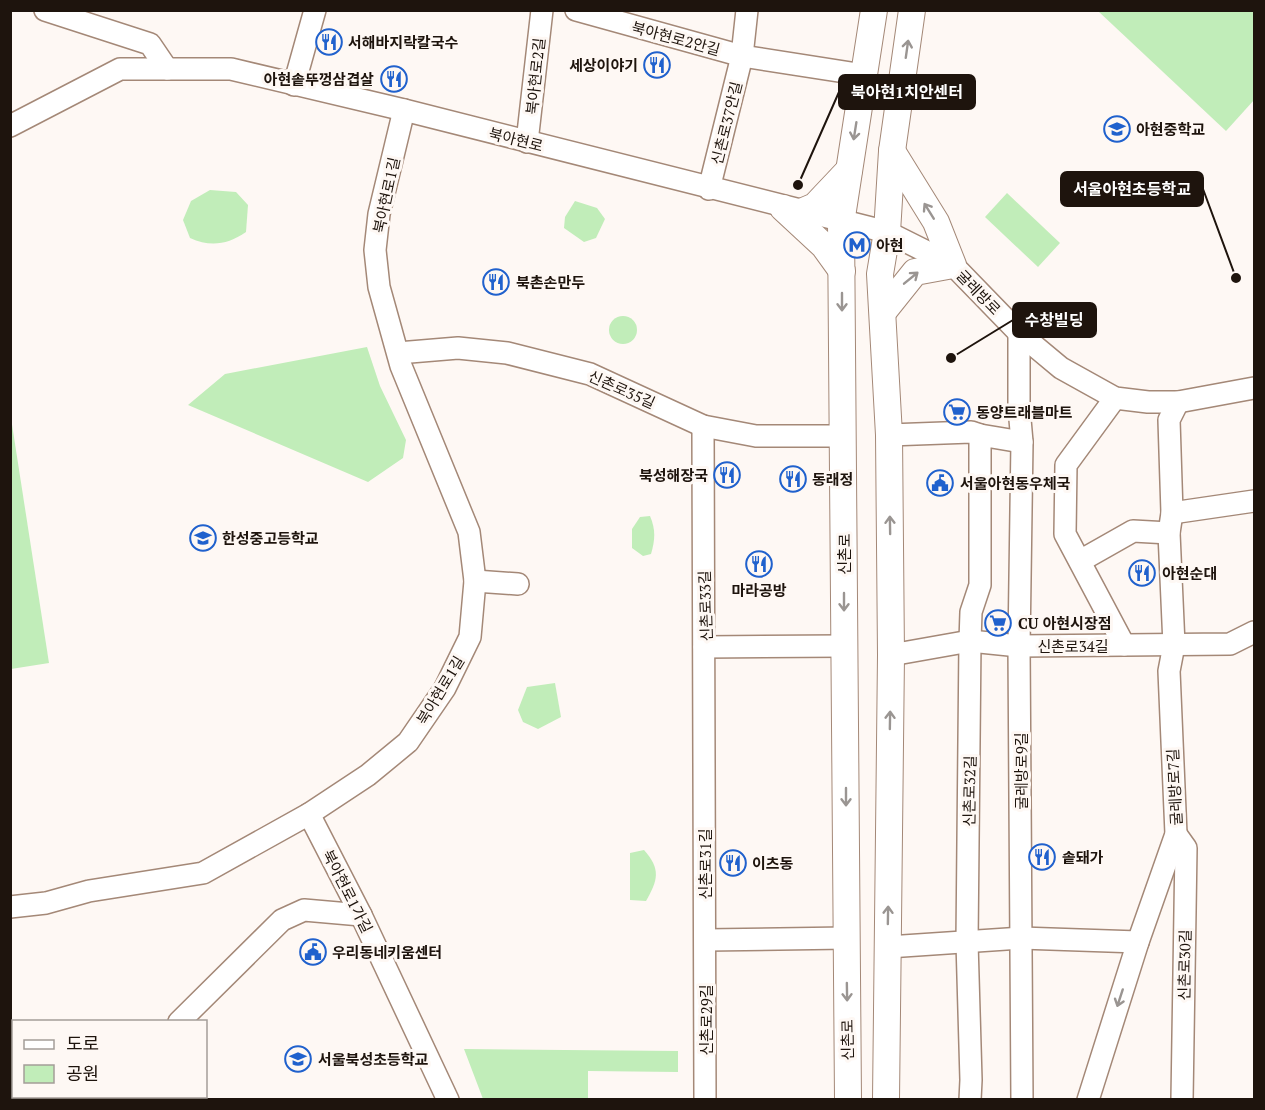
<svg xmlns="http://www.w3.org/2000/svg" width="1265" height="1110" viewBox="0 0 1265 1110" font-family="'PT Serif','Noto Sans KR',serif">
	<rect width="100%" height="100%" fill="#fef8f4"/>
	<g fill="#c1edb9">
		<path d="M1098,11H1254V100L1226,131Z"/>
		<path d="M210,190L236,192L248,205L246,232C227,245 210,247 190,238L183,220L191,201Z"/>
		<path d="M1007,193L1060,243L1038,267L985,217Z"/>
		<path d="M575,201L597,208L605,219L596,238L584,242L564,228L565,217Z"/>
		<circle cx="623" cy="330" r="14"/>
		<path d="M367,347L380,386L406,440L403,458L368,482L188,405L225,374Z"/>
		<path d="M11,418L49,663L11,669H10Z"/>
		<path d="M650,516C656,530 655,540 651,554L643,556L632,548V529L640,517Z"/>
		<path d="M555,683L561,717L538,729L523,722L518,710L527,687Z"/>
		<path d="M644,850C661,869 658,880 646,901L630,900V853Z"/>
		<path d="M464,1049L678,1051V1072L588,1071V1099H483Z"/>
	</g>
	<g fill="none" stroke-linecap="round" stroke-linejoin="round">
		<g stroke="#a48877" stroke-width="24">
			<g id="minor">
				<path d="M45,10L150,44L167,69"/>
				<path d="M576,10L742,56L864,75"/>
				<path d="M294,85L315,10"/>
				<path d="M10,126L120,69H231L404,110L887,232L953,265L1019,333L1061,368L1115,398L1148,402H1178L1254,388"/>
				<path d="M527,142L542,10"/>
				<path d="M709,189L742,56L747,10"/>
				<path d="M1019,333V408L1022,442L1019,646L1022,1100"/>
				<path d="M398,353L458,348L507,353L590,374L703,426L756,436H843"/>
				<path d="M1115,398L1066,465L1065,534L1124,645"/>
				<path d="M703,426L705,1100"/>
				<path d="M889,435L971,432L980,435"/>
				<path d="M1172,513L1254,501"/>
				<path d="M1080,561L1133,531L1169,533"/>
				<path d="M475,581L518,584"/>
				<path d="M704,647L844,646"/>
				<path d="M891,655L970,641L1019,646L1230,644L1254,632"/>
				<path d="M309,814L361,915L448,1100"/>
				<path d="M1176,834L1186,848L1182,1100"/>
				<path d="M10,907L46,903L89,891L203,873L309,814L368,775L408,742L445,688L470,637L475,581L469,532L401,366L379,287L375,250L379,214L404,110"/>
				<path d="M706,940L847,938"/>
				<path d="M888,947L1021,938L1138,942"/>
				<path d="M179,1022L282,920L304,910L361,915"/>
				<path d="M970,1100L971,1080L967,942L970,641L971,612L980,585V435L1022,442"/>
				<path d="M1088,1100L1138,942L1176,834L1169,671L1174,645L1169,533L1172,513L1169,420L1178,402"/>
			</g>
		</g>
		<g stroke="#a48877" stroke-width="28">
			<g id="major">
				<path d="M783,208L824,246L842,271"/>
				<path d="M801,212L815,206L849,170"/>
				<path d="M883,312L915,272L953,265L936,222L892,151"/>
				<path d="M848,1100L841,223L874,10"/>
				<path d="M886,1100L891,655L889,435L880,274L887,232L892,151L912,10"/>
			</g>
		</g>
		<use href="#minor" stroke="#fff" stroke-width="21"/>
		<use href="#major" stroke="#fff" stroke-width="26"/>
	</g>
	<defs><path id="oneway-shaft" d="M-6 0H5M1.5-3L5.5 0L1.5 3" fill="none" stroke-width="1.6" stroke-linecap="round" stroke-linejoin="round" transform="scale(1.5)"/></defs>
	<g stroke="#9a9592">
		<use href="#oneway-shaft" transform="translate(907 49) rotate(-82)"/>
		<use href="#oneway-shaft" transform="translate(855 131) rotate(99)"/>
		<use href="#oneway-shaft" transform="translate(929 211) rotate(-122)"/>
		<use href="#oneway-shaft" transform="translate(911 278) rotate(-39)"/>
		<use href="#oneway-shaft" transform="translate(842 302) rotate(90)"/>
		<use href="#oneway-shaft" transform="translate(890 525) rotate(-91)"/>
		<use href="#oneway-shaft" transform="translate(844 602) rotate(90)"/>
		<use href="#oneway-shaft" transform="translate(890 720) rotate(-89)"/>
		<use href="#oneway-shaft" transform="translate(846 797) rotate(90)"/>
		<use href="#oneway-shaft" transform="translate(888 915) rotate(-89)"/>
		<use href="#oneway-shaft" transform="translate(847 992) rotate(89)"/>
		<use href="#oneway-shaft" transform="translate(1120 998) rotate(108)"/>
	</g>
	<defs>
		<g id="restaurant-ring" transform="scale(1.35)"><circle r="9.5" fill="#fef8f4" stroke="#2061cd" stroke-width="1.5"/><path d="M-5-6h1v4h1v-4h1v4h1v-4h1v5L-1.5 .5V6h-2V.5L-5-1ZM5-6V6H3V1.5H1.5Q1.5-4 5-6Z" fill="#2061cd"/></g>
		<g id="school-ring" transform="scale(1.35)"><circle r="9.5" fill="#fef8f4" stroke="#2061cd" stroke-width="1.5"/><path d="M0-5L7-2L0 1L-7-2ZM-4 1L0 2.5L4 1V4Q0 6-4 4Z" fill="#2061cd"/></g>
		<g id="metro-ring" transform="scale(1.35)"><circle r="9.5" fill="#fef8f4" stroke="#2061cd" stroke-width="1.5"/><path d="M-5.5 5V-5H-3L0 0L3-5H5.5V5H3V-.5L0 4L-3-.5V5Z" fill="#2061cd"/></g>
		<g id="supermarket-ring" transform="scale(1.35)"><circle r="9.5" fill="#fef8f4" stroke="#2061cd" stroke-width="1.5"/><path d="M-6-5.5h2.5l.6 2H6L4.5 2H-2.5L-4.4-4H-6ZM-1.5 3.2a1.3 1.3 0 1 0 .1 0ZM3 3.2a1.3 1.3 0 1 0 .1 0Z" fill="#2061cd"/></g>
		<g id="civic-ring" transform="scale(1.35)"><circle r="9.5" fill="#fef8f4" stroke="#2061cd" stroke-width="1.5"/><path d="M-.6-6.5H3V-4.5H.6V-3L4-1V1h2V6H-6V1h2V-1L-.6-3ZM-1.2 2.5V6h2.4V2.5Z" fill="#2061cd"/></g>
	</defs>
	<g fill-rule="evenodd">
		<use href="#restaurant-ring" x="329" y="42"/>
		<use href="#restaurant-ring" x="657" y="65"/>
		<use href="#restaurant-ring" x="394" y="79"/>
		<use href="#school-ring" x="1117" y="129"/>
		<use href="#metro-ring" x="857" y="245"/>
		<use href="#restaurant-ring" x="496" y="282"/>
		<use href="#supermarket-ring" x="957" y="412"/>
		<use href="#restaurant-ring" x="727" y="475"/>
		<use href="#restaurant-ring" x="793" y="479"/>
		<use href="#civic-ring" x="940" y="483"/>
		<use href="#school-ring" x="203" y="538"/>
		<use href="#restaurant-ring" x="759" y="564"/>
		<use href="#restaurant-ring" x="1142" y="573"/>
		<use href="#supermarket-ring" x="998" y="623"/>
		<use href="#restaurant-ring" x="1042" y="857"/>
		<use href="#restaurant-ring" x="733" y="863"/>
		<use href="#civic-ring" x="313" y="952"/>
		<use href="#school-ring" x="298" y="1059"/>
	</g>
	<g text-anchor="middle" dominant-baseline="central" stroke-width="6" stroke-linejoin="round" paint-order="stroke">
		<g font-size="15" fill="#1e140d" stroke="#fef8f4">
			<text transform="translate(676 38) rotate(15)">북아현로2안길</text>
			<text transform="translate(535 76) rotate(-84)">북아현로2길</text>
			<text transform="translate(726 123) rotate(-76)">신촌로37안길</text>
			<text transform="translate(516 139) rotate(14)">북아현로</text>
			<text transform="translate(386 195) rotate(-78)">북아현로1길</text>
			<text transform="translate(979 292) rotate(46)">굴레방로</text>
			<text transform="translate(622 389) rotate(24)">신촌로35길</text>
			<text transform="translate(844 554) rotate(-90)">신촌로</text>
			<text transform="translate(705 606) rotate(-92)">신촌로33길</text>
			<text x="1073" y="646">신촌로34길</text>
			<text transform="translate(440 690) rotate(-59)">북아현로1길</text>
			<text transform="translate(1021 771) rotate(-90)">굴레방로9길</text>
			<text transform="translate(1174 787) rotate(-93)">굴레방로7길</text>
			<text transform="translate(969 791) rotate(-89)">신촌로32길</text>
			<text transform="translate(705 864) rotate(-90)">신촌로31길</text>
			<text transform="translate(348 891) rotate(63)">북아현로1가길</text>
			<text transform="translate(1184 965) rotate(-89)">신촌로30길</text>
			<text transform="translate(706 1020) rotate(-90)">신촌로29길</text>
			<text transform="translate(847 1040) rotate(-91)">신촌로</text>
		</g>
		<g font-size="15" font-weight="bold" fill="#1e140d" stroke="#fef8f4" text-anchor="start">
			<text x="348" y="42">서해바지락칼국수</text>
			<text x="638" y="65" text-anchor="end">세상이야기</text>
			<text x="374" y="79" text-anchor="end">아현솥뚜껑삼겹살</text>
			<text x="1136" y="129">아현중학교</text>
			<text x="876" y="245">아현</text>
			<text x="516" y="282">북촌손만두</text>
			<text x="976" y="412">동양트래블마트</text>
			<text x="708" y="475" text-anchor="end">북성해장국</text>
			<text x="812" y="479">동래정</text>
			<text x="960" y="483">서울아현동우체국</text>
			<text x="222" y="538">한성중고등학교</text>
			<text x="1162" y="573">아현순대</text>
			<text x="759" y="590" text-anchor="middle">마라공방</text>
			<text x="1018" y="623">CU 아현시장점</text>
			<text x="1062" y="857">솥돼가</text>
			<text x="752" y="863">이츠동</text>
			<text x="332" y="952">우리동네키움센터</text>
			<text x="318" y="1059">서울북성초등학교</text>
		</g>
	</g>
	<path fill="none" stroke="#1e140d" stroke-width="2" d="M798 185L839 92M1236 278L1203 189M951 358L1013 320"/>
	<g fill="#1e140d" stroke="#fef8f4" stroke-width="2">
		<circle cx="798" cy="185" r="6"/>
		<circle cx="1236" cy="278" r="6"/>
		<circle cx="951" cy="358" r="6"/>
	</g>
	<g fill="#1e140d" stroke="#1e140d" stroke-width="2">
		<rect x="839" y="75" width="136" height="34" rx="6"/>
		<rect x="1061" y="172" width="142" height="34" rx="6"/>
		<rect x="1013" y="303" width="83" height="34" rx="6"/>
	</g>
	<g font-size="16" text-anchor="middle" font-weight="bold" fill="#fff">
		<text x="907" y="98">북아현1치안센터</text>
		<text x="1132" y="195">서울아현초등학교</text>
		<text x="1054" y="326">수창빌딩</text>
	</g>
	<rect width="1265" height="1110" fill="none" stroke="#1e140d" stroke-width="24"/>
	<rect x="12" y="1020" width="195" height="78" fill="#fef8f4" stroke="#a49d98" stroke-width="1.5"/>
	<rect x="24" y="1040" width="30" height="9" fill="#ffffff" stroke="#a49d98" stroke-width="1.5"/>
	<text x="66" y="1050" font-size="18" fill="#1e140d">도로</text>
	<rect x="24" y="1065" width="30" height="18" fill="#c1edb9" stroke="#a49d98" stroke-width="1.5"/>
	<text x="66" y="1080" font-size="18" fill="#1e140d">공원</text>
</svg>
